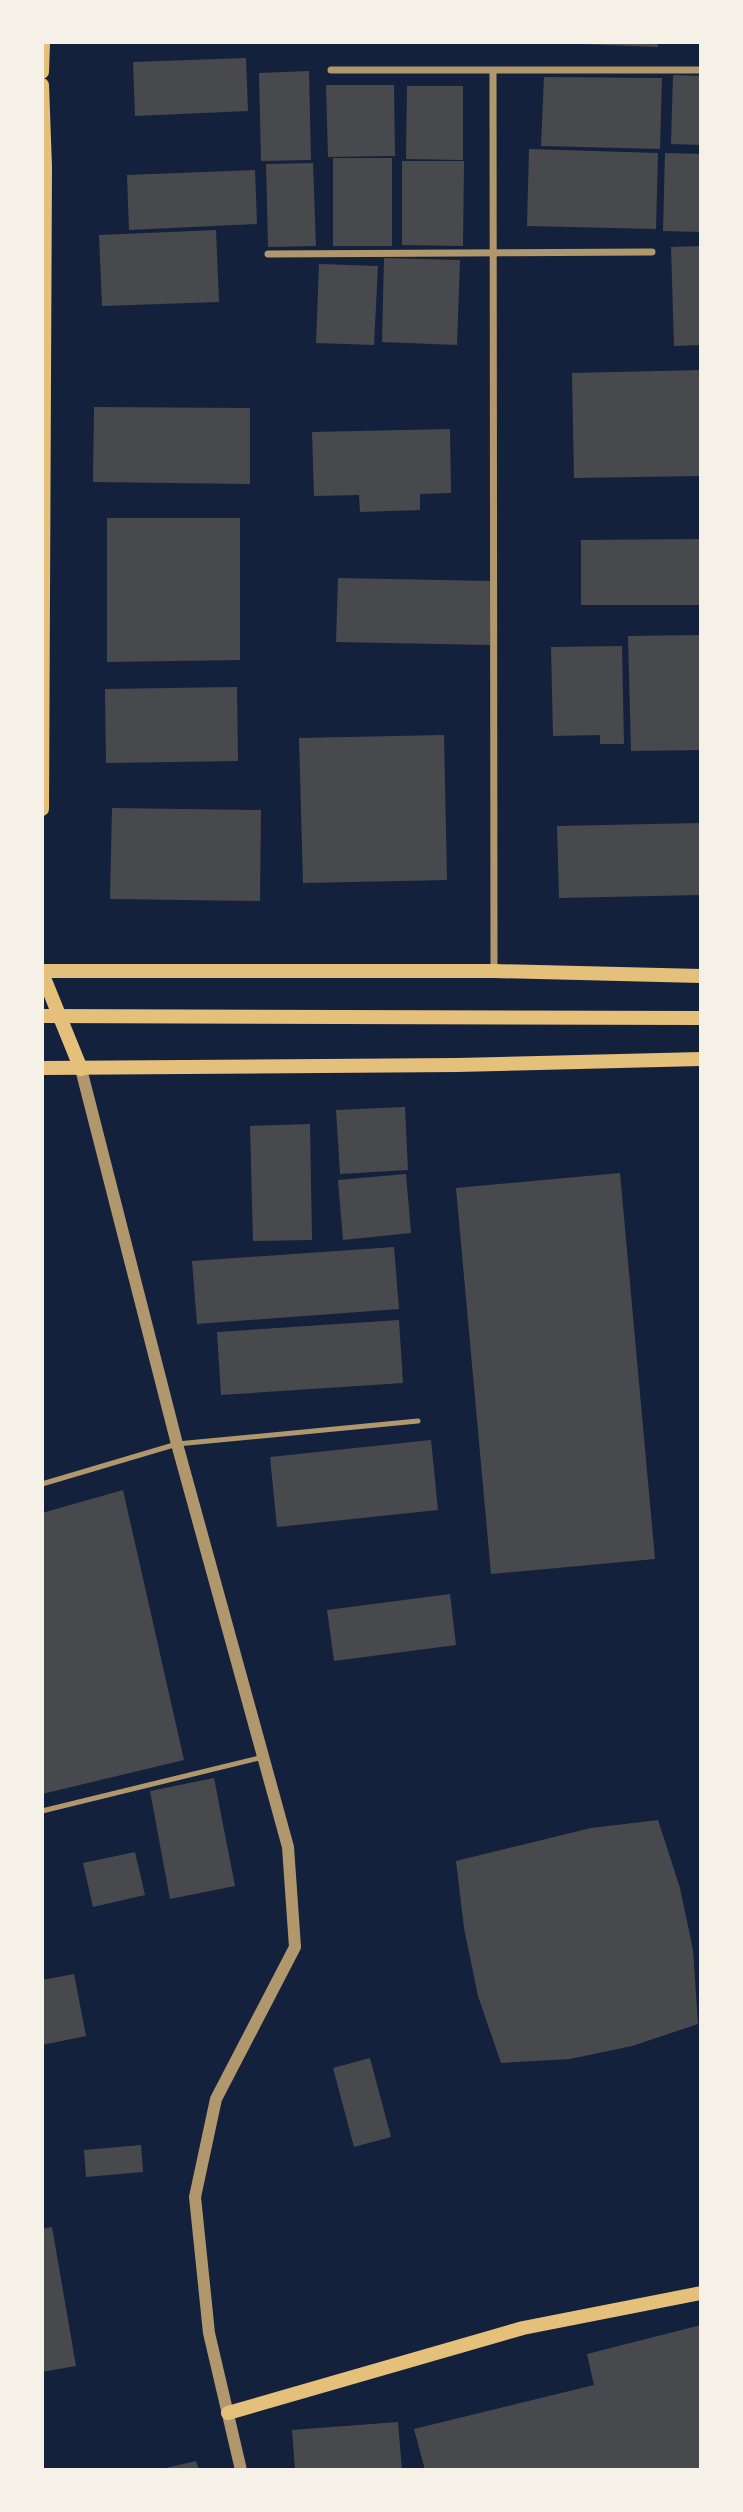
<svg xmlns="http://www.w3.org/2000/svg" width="743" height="2512" viewBox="0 0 743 2512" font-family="'Varela Round',sans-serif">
	<rect width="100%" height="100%" fill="#14213d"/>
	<g fill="#48494c">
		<path d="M529,42H658V47Z"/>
		<path d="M246,58L248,111L135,116L133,62Z"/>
		<path d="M309,71L311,160L261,161L259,73Z"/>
		<path d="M673,75L701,76V145L671,144Z"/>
		<path d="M544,77L662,78L660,149L541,146Z"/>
		<path d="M326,85H394L395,156L328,157Z"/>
		<path d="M407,86H463V160L406,159Z"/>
		<path d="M529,149L658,153L656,229L527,226Z"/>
		<path d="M665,153L701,154V232L663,231Z"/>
		<rect x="333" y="158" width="59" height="88"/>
		<path d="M402,161H464L463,246L402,245Z"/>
		<path d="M313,163L316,246L268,247L266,164Z"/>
		<path d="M255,170L257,224L129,230L127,175Z"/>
		<path d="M216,230L219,302L102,306L99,235Z"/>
		<path d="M701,246V345L674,346L671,247Z"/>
		<path d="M384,258L460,260L457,345L382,342Z"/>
		<path d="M319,264L378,266L374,345L316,343Z"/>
		<path d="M701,370V476L574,478L572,373Z"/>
		<path d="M94,407L250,408V484L93,482Z"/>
		<path d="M450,429L451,493L420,494V510L360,512L359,495L314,496L312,432Z"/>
		<path d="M107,518H240V660L107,662Z"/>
		<path d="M701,539V605H581V540Z"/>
		<path d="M338,578L491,581L490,645L336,642Z"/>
		<path d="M701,635V750L631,751L628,636Z"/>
		<path d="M622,646L624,744H600V735L553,736L551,647Z"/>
		<path d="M237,687L238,761L106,763L105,689Z"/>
		<path d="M444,735L447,880L303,883L299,738Z"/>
		<path d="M112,808L261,810L260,901L110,899Z"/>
		<path d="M701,823V895L559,898L557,826Z"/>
		<path d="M405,1107L408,1170L340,1174L336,1110Z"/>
		<path d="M310,1124L312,1240L253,1241L250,1126Z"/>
		<path d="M620,1173L655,1559L491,1574L456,1188Z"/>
		<path d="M406,1174L411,1233L343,1240L338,1180Z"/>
		<path d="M394,1247L399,1309L197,1324L192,1261Z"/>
		<path d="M399,1320L403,1383L221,1395L217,1332Z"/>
		<path d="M431,1440L438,1510L277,1527L270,1457Z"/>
		<path d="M123,1490L184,1760L42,1794V1513Z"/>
		<path d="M450,1594L456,1645L334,1661L327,1610Z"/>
		<path d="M214,1778L235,1886L170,1899L150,1791Z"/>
		<path d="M658,1820L680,1888L693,1950L698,2024L632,2046L570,2059L501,2063L478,1996L464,1928L456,1861L591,1828Z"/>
		<path d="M135,1852L145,1895L93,1907L83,1863Z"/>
		<path d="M74,1974L86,2036L42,2045V1980Z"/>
		<path d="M370,2058L391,2137L354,2147L333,2068Z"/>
		<path d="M141,2145L143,2172L86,2177L84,2150Z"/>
		<path d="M52,2227L76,2366L42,2372V2229Z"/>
		<path d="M701,2325V2470H425L414,2429L594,2385L587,2354Z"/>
		<path d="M398,2422L402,2470H295L292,2430Z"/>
		<path d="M196,2461L199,2470H163L162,2469Z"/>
	</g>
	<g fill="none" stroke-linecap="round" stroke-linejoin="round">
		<g stroke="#b1986c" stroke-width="5">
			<path d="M42,1484L177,1444L418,1421"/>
			<path d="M42,1811L263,1757"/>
		</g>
		<g stroke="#b1986c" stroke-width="7">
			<path d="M331,70H701"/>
			<path d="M493,71L494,971"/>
			<path d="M268,254L652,252"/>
		</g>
		<path stroke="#b1986c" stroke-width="12" d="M81,1069L177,1444L288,1847L295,1947L216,2099L195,2197L209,2333L241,2470"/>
		<g stroke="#e5c07b" stroke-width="14">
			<path d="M42,72L43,42"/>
			<path d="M42,85L45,167L42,809"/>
			<path d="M42,971H494L701,976"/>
			<path d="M42,973L81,1069"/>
			<path d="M42,1016L701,1018"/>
			<path d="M42,1068L457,1065L701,1059"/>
			<path d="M228,2413L523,2328L701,2293"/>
		</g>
	</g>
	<rect width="743" height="2512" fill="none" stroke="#f6f1e7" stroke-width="88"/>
</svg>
